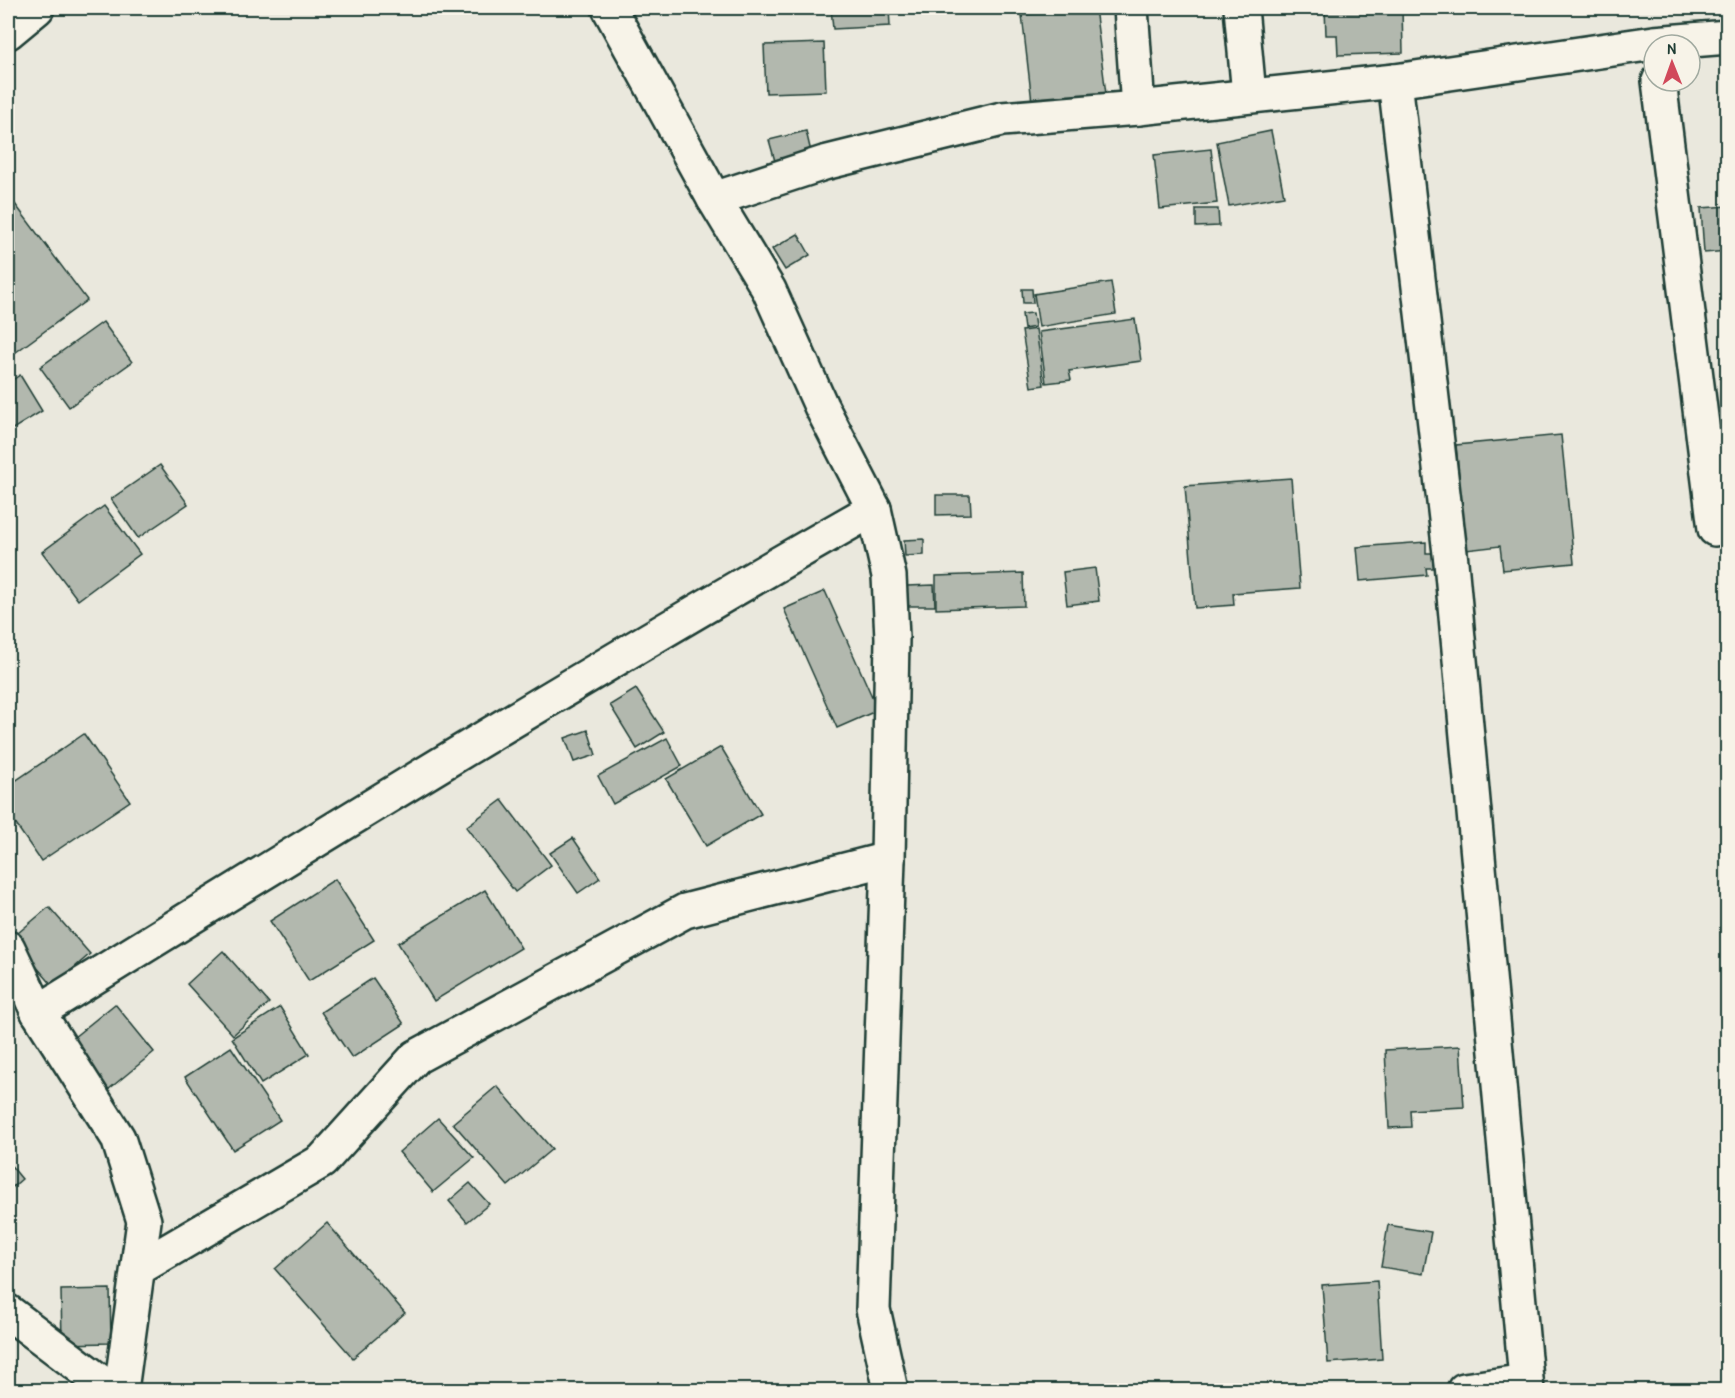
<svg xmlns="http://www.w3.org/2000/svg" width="1735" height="1398" viewBox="0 0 1735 1398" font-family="'Patrick Hand',sans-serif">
	<rect width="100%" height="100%" fill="#eae8dd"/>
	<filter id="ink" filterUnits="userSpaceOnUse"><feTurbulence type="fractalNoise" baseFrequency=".0167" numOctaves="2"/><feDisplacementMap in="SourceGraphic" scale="12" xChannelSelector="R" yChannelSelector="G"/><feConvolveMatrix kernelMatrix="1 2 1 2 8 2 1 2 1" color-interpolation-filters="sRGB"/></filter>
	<g filter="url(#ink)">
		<g fill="#b2b8ae" stroke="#1f3d34" stroke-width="1.5">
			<path d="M831,8H889L890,26L833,29Z"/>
			<path d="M1095,8L1106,94L1032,102L1022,15Z"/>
			<path d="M1325,8H1402L1403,53L1338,55L1337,35H1326Z"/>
			<path d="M824,43L826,91L766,93L764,45Z"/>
			<path d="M806,131L811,152L775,161L769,140Z"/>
			<path d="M1271,131L1284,196L1229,206L1217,142Z"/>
			<path d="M1211,149L1217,203L1160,209L1154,155Z"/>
			<path d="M12,200L87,300L12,355L8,349V204Z"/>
			<path d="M1728,206V251L1704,253L1701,208Z"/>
			<path d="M1196,209H1218L1219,226L1196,227Z"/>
			<path d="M798,234L810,255L785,270L772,249Z"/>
			<path d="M1111,282L1116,314L1039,327L1034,294Z"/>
			<path d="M1022,289H1032L1033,303H1023Z"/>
			<path d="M1033,313L1035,327L1024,329L1022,314Z"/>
			<path d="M1135,319L1141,361L1069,371L1071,380L1046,383L1039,332Z"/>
			<path d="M103,322L132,362L69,407L40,367Z"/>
			<path d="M1036,329L1044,385L1031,387L1022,331Z"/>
			<path d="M20,375L42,411L8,432V383Z"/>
			<path d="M1561,435L1574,563L1503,570L1500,546L1466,550L1456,445Z"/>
			<path d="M160,465L188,504L138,538L111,499Z"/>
			<path d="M1291,478L1300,588L1233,593L1234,605L1195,608L1185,486Z"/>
			<path d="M936,495H970L971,514L936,515Z"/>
			<path d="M104,506L140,554L78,600L42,552Z"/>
			<path d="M924,539V555L905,556L904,540Z"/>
			<path d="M1426,542V553H1435L1437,568H1426L1427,575L1360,581L1357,547Z"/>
			<path d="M1095,568L1099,601L1067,605L1063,572Z"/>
			<path d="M1023,573L1024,606L936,609V576Z"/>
			<path d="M934,585L935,606H908L907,586Z"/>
			<path d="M825,591L878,710L837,728L784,609Z"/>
			<path d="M636,689L664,732L637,749L610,705Z"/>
			<path d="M588,730L596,755L574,762L565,738Z"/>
			<path d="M84,734L130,801L41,861L8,813V786Z"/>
			<path d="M667,738L682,766L613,804L598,776Z"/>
			<path d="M721,747L761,814L706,846L666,779Z"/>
			<path d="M502,800L551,865L515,892L466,827Z"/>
			<path d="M573,838L600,878L578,893L550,853Z"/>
			<path d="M335,879L374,940L309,981L270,921Z"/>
			<path d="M485,890L521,948L434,1001L398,943Z"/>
			<path d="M49,907L90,954L53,986L12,938Z"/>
			<path d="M223,951L269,1003L233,1035L187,984Z"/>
			<path d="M373,978L404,1024L352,1058L321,1012Z"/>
			<path d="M115,1004L154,1052L103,1094L63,1046Z"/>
			<path d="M280,1007L309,1054L261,1084L232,1038Z"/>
			<path d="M1460,1046L1464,1107L1410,1110L1411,1127L1389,1128L1385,1050Z"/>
			<path d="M231,1047L280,1120L233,1150L185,1077Z"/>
			<path d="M497,1086L552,1149L508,1186L453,1123Z"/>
			<path d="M438,1118L474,1158L433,1192L399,1152Z"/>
			<path d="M8,1162L22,1179L8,1191Z"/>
			<path d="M470,1183L489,1204L467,1222L449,1201Z"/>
			<path d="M327,1223L405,1313L353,1358L275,1269Z"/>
			<path d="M1388,1225L1431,1232L1423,1274L1381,1267Z"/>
			<path d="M1377,1281L1382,1359L1328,1363L1322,1285Z"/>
			<path d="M110,1289L111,1343L62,1344L61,1290Z"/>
		</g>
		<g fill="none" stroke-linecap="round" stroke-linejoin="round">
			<g stroke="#1f3d34" stroke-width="38">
				<g id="minor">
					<path d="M609,8L714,199L769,290L821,406L874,509L889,576L892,638L888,859L873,1309L891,1390"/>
					<path d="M1131,8L1138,108"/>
					<path d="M1241,8L1249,95"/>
					<path d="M8,32L37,8"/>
					<path d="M1395,81L1451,562L1527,1390"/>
					<path d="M1659,81L1715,529"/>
					<path d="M714,199L824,163L1002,119L1138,108L1395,81L1654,43L1728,37"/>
					<path d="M8,948L38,1012L118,1138L144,1221L121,1390"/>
					<path d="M38,1012C315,840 591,670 874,509"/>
					<path d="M139,1268L322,1161L416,1057L685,911L888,859"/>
					<path d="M8,1312L111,1390"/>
					<path d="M1464,1390L1526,1381"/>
				</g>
			</g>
			<use href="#minor" stroke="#f7f3e8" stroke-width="33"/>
		</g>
	</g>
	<rect width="1735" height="1398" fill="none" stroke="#f7f3e8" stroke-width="30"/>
	<rect x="15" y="15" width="1705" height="1368" fill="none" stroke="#1f3d34" stroke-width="2" filter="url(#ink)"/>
	<g transform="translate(1672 63) rotate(359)"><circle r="28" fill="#f7f3e8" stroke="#a1aaa0" stroke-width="1.5"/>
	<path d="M0-4.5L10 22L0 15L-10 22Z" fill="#d1495b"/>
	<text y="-9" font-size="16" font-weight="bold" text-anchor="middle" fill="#1f3d34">N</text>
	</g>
</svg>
